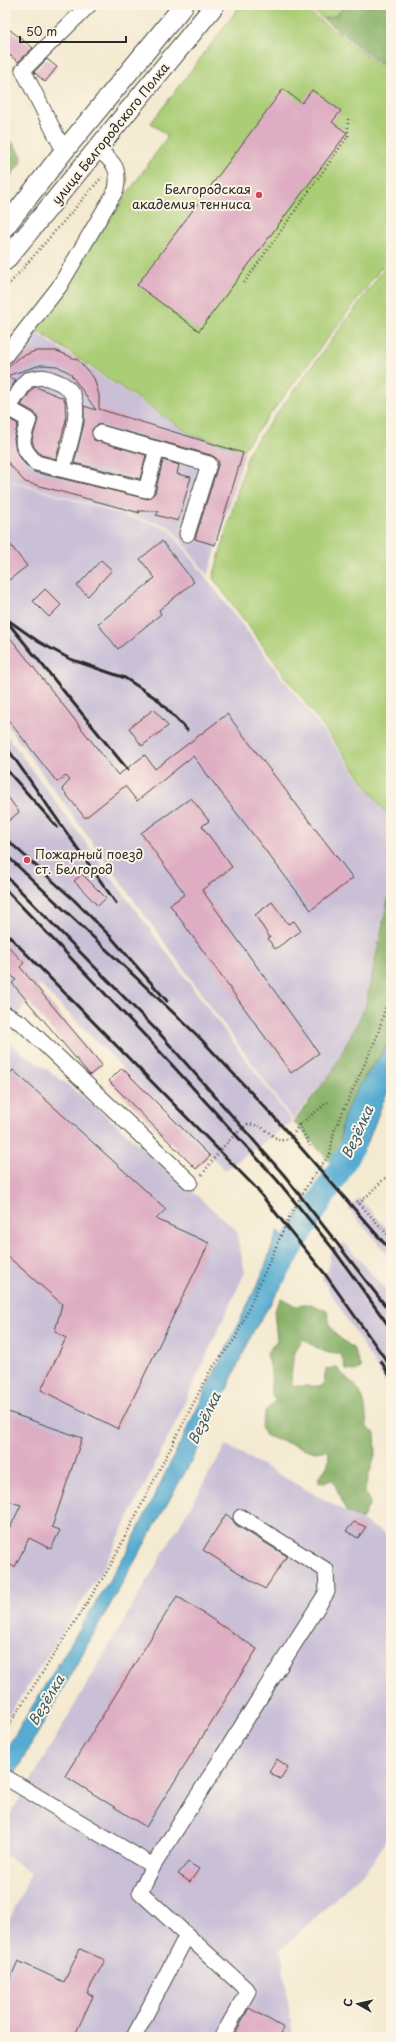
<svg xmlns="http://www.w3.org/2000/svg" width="396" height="2042" viewBox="0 0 396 2042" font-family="'Playpen Sans',sans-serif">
	<rect width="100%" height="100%" fill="#fcf5e5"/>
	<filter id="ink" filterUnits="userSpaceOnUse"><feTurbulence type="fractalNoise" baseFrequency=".025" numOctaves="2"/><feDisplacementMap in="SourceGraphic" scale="8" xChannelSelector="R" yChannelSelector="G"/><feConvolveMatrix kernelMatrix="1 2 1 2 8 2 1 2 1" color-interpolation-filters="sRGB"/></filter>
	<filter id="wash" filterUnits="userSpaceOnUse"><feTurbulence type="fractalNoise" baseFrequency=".012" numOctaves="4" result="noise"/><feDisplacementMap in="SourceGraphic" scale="16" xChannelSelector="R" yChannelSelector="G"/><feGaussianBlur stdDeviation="0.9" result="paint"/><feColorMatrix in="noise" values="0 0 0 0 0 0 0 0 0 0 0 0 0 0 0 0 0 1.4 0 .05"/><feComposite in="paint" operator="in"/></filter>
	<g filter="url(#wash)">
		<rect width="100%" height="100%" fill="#f4ead1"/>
		<g fill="#c9bfd7">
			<path d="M32,330L191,435L245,452L208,576L170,527L11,481L5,474V365Z"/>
			<path d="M5,476L11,482L169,529L391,820V878L364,1007L333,1069L293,1120L5,722Z"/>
			<path d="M5,733L292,1122L225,1170L39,984L9,1026L5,1024Z"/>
			<path d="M5,1040L67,1084L119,1127L236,1230L245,1272L173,1428L104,1567L5,1721Z"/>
			<path d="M359,1198L391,1233V1258L348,1209Z"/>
			<path d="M344,1242L391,1296V1396L382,1376L321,1277L328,1271L330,1253Z"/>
			<path d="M226,1445L391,1537V1830L373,1863L281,1950L293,2037H5V1929L31,1873L5,1855V1822L23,1794L5,1769L30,1782Z"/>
		</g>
		<g fill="#aacd76" stroke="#6a7c50">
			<path d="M241,5H300L391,74V255L243,450L192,435L33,328L168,136L151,123Z"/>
			<path d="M305,5H346L337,15L323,19Z"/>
			<path d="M391,260V819L213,578L249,451Z"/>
		</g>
		<g fill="#87b067" stroke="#596e49">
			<path d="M346,5H391V72L323,19L337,15Z"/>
			<path d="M5,139L13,143L22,156L21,164L15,170L5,187Z"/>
			<path d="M391,884V1040L366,1075L348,1108L343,1120L339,1154L333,1165L294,1122L333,1070L365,1007Z"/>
			<path d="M281,1298L296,1306L311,1304L327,1311L330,1326L336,1335L353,1348L361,1368L355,1371L346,1370L341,1354C326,1355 316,1348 304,1339C291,1350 292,1370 291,1386H323L326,1369L337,1367C343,1378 352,1380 358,1389C366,1400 366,1416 367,1428L375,1433L376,1452L364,1491L370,1503L362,1520L346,1511L333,1480L319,1483V1476C328,1468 330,1462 328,1450L315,1452L266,1436L261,1426L265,1412L275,1401C267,1386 273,1387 271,1373C271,1366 268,1360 267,1353L277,1340L274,1311Z"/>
		</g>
		<g fill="#54abd1" stroke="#406b7e">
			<path d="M391,1040V1089L385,1097L367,1144L346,1177L338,1172L333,1165C344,1146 338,1138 343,1120C352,1090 375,1066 391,1040Z"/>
			<path d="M278,1230L299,1258L253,1332L206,1435L5,1791V1751L129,1548L261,1277Z"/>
		</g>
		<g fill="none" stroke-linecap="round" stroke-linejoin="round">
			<path stroke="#54abd1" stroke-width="25" d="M274,1275L338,1172L354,1142"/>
		</g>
		<g id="blocks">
			<g fill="#deadc3">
				<path d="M5,26L33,48L18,62L5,51Z"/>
				<path d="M47,59L57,67L45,82L34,72Z"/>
				<path d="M283,89L302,103L312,90L341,111L332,122L347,133L199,331L137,285Z"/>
				<path d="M35,351H57L78,360L94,378L99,395V409L243,453L215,545L195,539L219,462L216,458L211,455L98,424L92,430L94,440L146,455L140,479L74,463L84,423V406L96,410L70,373L57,366L41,365L6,376L16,380L5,397V370L18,358Z"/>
				<path d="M36,387L63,398L65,401L66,420L56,459L41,455L34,447L32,440L38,419L34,412L21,405L33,388Z"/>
				<path d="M11,420L18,424L14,438L16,451L24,463L34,472L148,499L155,493L163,460L179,465L177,474L191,477L178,521L156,515L159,511H138L140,513L25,482L5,459V422Z"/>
				<path d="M5,538L27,566L5,583Z"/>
				<path d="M162,541L194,582L159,610L161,614L118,649L98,624L155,578L140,559Z"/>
				<path d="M101,560L112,570L88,596L77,586Z"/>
				<path d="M45,589L61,605L49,617L33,601Z"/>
				<path d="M5,631L118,775L145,755L155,769L227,714L353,878L311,910L193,756L137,801L125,786L85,818L62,789L70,780L66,776L57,782L5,716Z"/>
				<path d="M154,709L168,726L142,746L129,728Z"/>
				<path d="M5,793L19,812L5,824Z"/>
				<path d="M191,798L209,821L202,826L232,867L202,890L319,1053L291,1073L170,905L185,894L141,833Z"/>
				<path d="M82,874L106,898L98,906L74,881Z"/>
				<path d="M272,902L288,924L294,921L301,931L275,949L268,939L270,938L255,915Z"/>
				<path d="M5,943L24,963L20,967L102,1065L90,1075L12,983L16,980L5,969Z"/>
				<path d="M122,1068L210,1156L196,1169L109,1081Z"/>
				<path d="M13,1070L166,1209L156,1219L209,1243L118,1429L41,1390L66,1338L55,1331L62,1304L5,1254V1080Z"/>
				<path d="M5,1411L82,1438L52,1527L60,1530L51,1549L29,1538L15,1567L5,1563V1526L10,1528L21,1505L5,1500Z"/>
				<path d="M226,1514L232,1519L236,1525L287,1556L265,1589L203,1550Z"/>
				<path d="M354,1522L366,1527L358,1538L346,1531Z"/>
				<path d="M177,1596L257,1649L146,1827L65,1776Z"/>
				<path d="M277,1759L288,1767L280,1779L269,1772Z"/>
				<path d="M188,1862L199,1869L190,1882L178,1874Z"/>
				<path d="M80,1949L105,1960L87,1993L93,1996L74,2037H5V1990L18,1961L64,1982Z"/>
				<path d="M249,2008L284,2028L279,2037H233Z"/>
			</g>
		</g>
	</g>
	<g filter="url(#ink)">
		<use href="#blocks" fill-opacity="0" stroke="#494844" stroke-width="1"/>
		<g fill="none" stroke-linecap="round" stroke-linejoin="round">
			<g stroke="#494844" stroke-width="17">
				<g id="minor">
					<path d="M64,151L23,70L89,5"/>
					<path d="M5,356L59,287L116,190C120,167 114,163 98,149"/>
					<path d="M8,408L29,420C21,442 19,445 36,463L146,490L157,449"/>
					<path d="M5,413L27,380C43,376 45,376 60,383C90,396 69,444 63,468"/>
					<path d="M100,433L209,464L187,534"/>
					<path d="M5,1014L23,1024L190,1182"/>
					<path d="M5,1777L153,1866L327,1592L326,1570L241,1517"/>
					<path d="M153,1866L140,1892L248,1991L222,2037"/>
					<path d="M134,2037L187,1935"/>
				</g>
			</g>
			<g stroke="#494844" stroke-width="21">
				<g id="major">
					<path d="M5,227L64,151L184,5"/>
					<path d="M5,261L215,5"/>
				</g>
			</g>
			<g stroke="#494844" stroke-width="2.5" stroke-dasharray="1 3" stroke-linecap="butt">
				<path d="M244,283L348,136V116"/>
				<path d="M5,289L102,177"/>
				<path d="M299,1125L328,1102"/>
				<path d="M202,1175C217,1154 228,1139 248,1124L260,1126L280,1141L291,1138L299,1125L310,1146"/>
				<path d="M357,1201L391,1238"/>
				<path d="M359,1204L384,1179L391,1175"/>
				<path d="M5,1731L108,1570L210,1371L235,1339L290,1215L311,1179L330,1154L334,1131L377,1037L391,988"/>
			</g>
			<use href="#minor" stroke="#fff" stroke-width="15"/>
			<use href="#major" stroke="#fff" stroke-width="19"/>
			<g stroke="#2b2b2b" stroke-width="3">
				<path d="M5,618L39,642L70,659L125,678L157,699L187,730"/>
				<path d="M9,624L128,770"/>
				<path d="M5,745L116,903"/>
				<path d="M5,768L57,827"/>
				<path d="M5,838L74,900L110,936L167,1001"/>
				<path d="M5,854L198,1036L274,1117L391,1251"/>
				<path d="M5,875L161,1035L284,1175L391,1313"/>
				<path d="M5,889L152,1043L277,1180L334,1250L391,1329"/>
				<path d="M5,932L254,1186L325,1274L391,1367"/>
				<path d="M381,1361L391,1378"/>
			</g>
		</g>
	</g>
	<g fill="#d1495b" stroke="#fcf5e5" stroke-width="1.5">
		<circle cx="259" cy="195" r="4"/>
		<circle cx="27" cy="860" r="4"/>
	</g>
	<g text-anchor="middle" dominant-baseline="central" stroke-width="4" stroke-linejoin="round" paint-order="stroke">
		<g font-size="13" fill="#2b2b2b" stroke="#fcf5e5">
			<text transform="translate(110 133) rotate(-51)">улица Белгородского Полка</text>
		</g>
		<g font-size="13" fill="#2b2b2b" stroke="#fcf5e5" text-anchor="end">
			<text x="251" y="188">Белгородская<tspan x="251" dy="15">академия тенниса</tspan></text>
			<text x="35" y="853" text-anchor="start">Пожарный поезд<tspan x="35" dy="15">ст. Белгород</tspan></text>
		</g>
		<g font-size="14" font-style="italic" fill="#395865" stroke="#fcf5e5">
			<text transform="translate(357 1132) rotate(-65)">Везёлка</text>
			<text transform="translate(204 1418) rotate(-64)">Везёлка</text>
			<text transform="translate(46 1700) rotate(-59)">Везёлка</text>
		</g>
	</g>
	<rect width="396" height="2042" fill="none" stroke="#fcf5e5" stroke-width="20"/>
	<g transform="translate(358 2004) rotate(278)" stroke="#fcf5e5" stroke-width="3" paint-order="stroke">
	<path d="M0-3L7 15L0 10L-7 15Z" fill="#2b2b2b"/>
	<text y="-6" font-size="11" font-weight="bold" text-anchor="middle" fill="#2b2b2b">С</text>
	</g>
	<path d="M20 36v6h106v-6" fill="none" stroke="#2b2b2b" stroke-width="2"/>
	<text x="26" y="36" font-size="12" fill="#2b2b2b" stroke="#fcf5e5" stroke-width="3" paint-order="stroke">50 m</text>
</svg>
